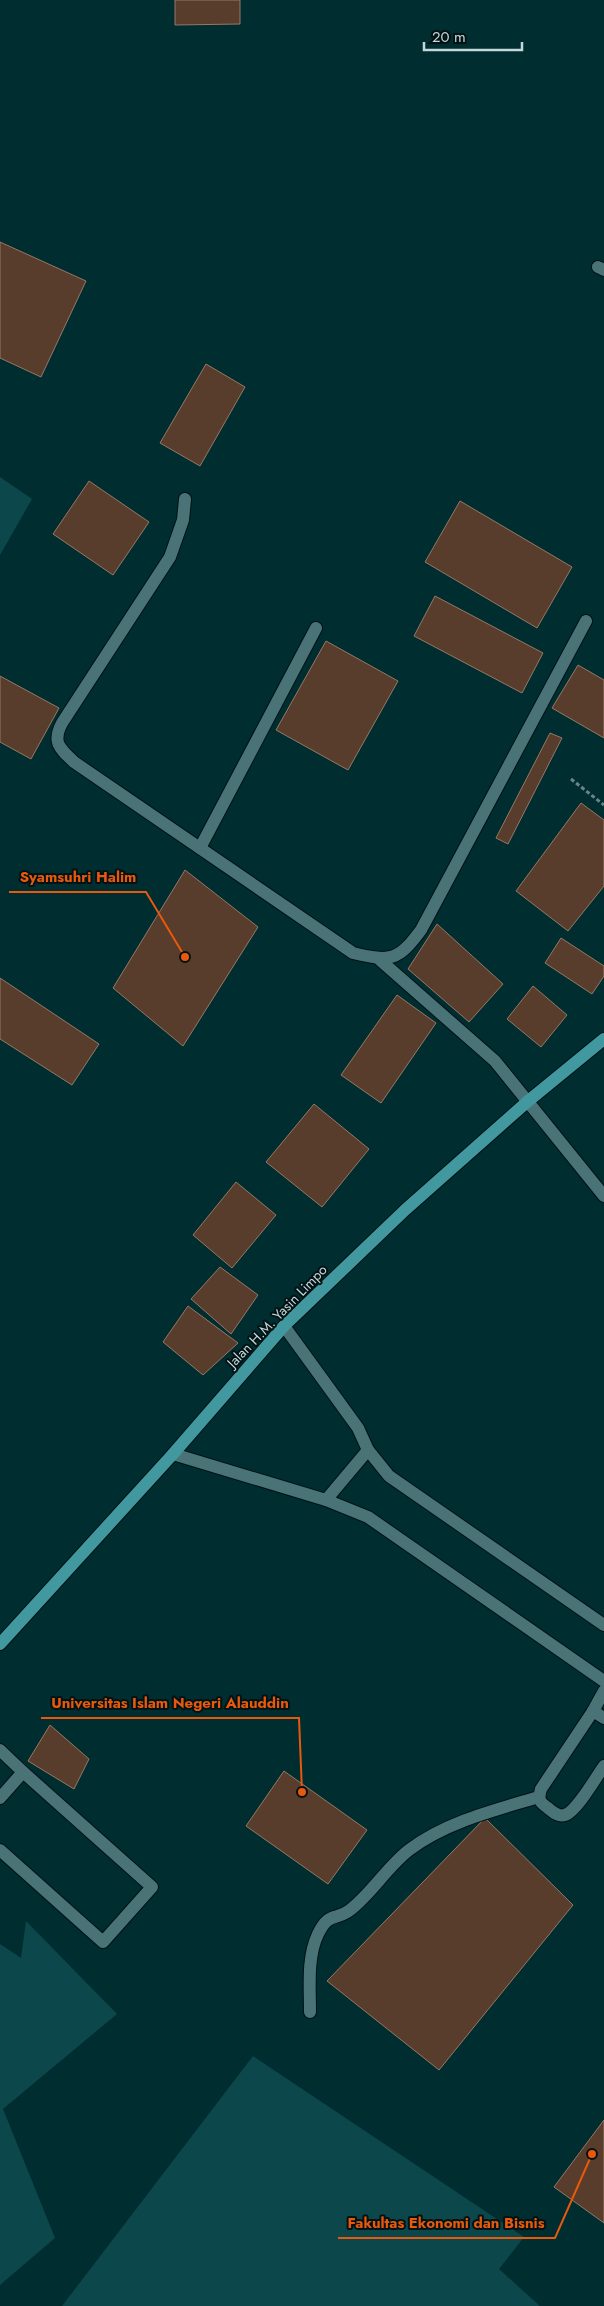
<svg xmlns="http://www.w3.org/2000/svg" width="604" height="2306" viewBox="0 0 604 2306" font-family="Jost,sans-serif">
	<rect width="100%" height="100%" fill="#002d30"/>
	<g fill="#0c474c">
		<path d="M0,477L32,499L0,555Z"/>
		<path d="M26,1921L117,2014L3,2109L55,2238L0,2285V1944L21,1958Z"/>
		<path d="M253,2056L524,2237L499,2269L540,2306H62Z"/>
	</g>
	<g fill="#583d2c" stroke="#967865">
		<path d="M175,0H240V24L175,25Z"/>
		<path d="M0,242L86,281L41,377L0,358Z"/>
		<path d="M206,364L245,387L200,466L160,443Z"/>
		<path d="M89,481L149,522L113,575L53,534Z"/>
		<path d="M460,501L572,567L537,628L425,562Z"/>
		<path d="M435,596L543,653L522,693L414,636Z"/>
		<path d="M326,641L398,681L348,770L276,730Z"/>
		<path d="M578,665L604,680V738L552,708Z"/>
		<path d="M0,676L59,708L31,759L0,742Z"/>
		<path d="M550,733L562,738L508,844L496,838Z"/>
		<path d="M581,803L604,820V886L568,931L516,891Z"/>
		<path d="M185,870L258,927L183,1046L113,988Z"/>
		<path d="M437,924L503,984L469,1022L408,969Z"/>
		<path d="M561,938L604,966V976L592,994L545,963Z"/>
		<path d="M0,978L99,1044L72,1085L0,1039Z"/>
		<path d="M533,986L567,1015L541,1047L507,1019Z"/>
		<path d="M397,995L436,1023L381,1103L341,1075Z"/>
		<path d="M314,1104L369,1149L322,1207L266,1162Z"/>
		<path d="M236,1182L276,1215L232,1268L193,1235Z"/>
		<path d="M220,1267L258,1295L231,1334L191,1299Z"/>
		<path d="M188,1306L238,1343L203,1375L163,1342Z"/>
		<path d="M50,1725L89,1759L74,1789L28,1761Z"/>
		<path d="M284,1771L367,1830L328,1884L246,1826Z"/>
		<path d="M485,1818L573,1905L439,2070L327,1981Z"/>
		<path d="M604,2120V2223L554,2187Z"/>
	</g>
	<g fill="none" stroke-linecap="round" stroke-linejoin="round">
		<g stroke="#011315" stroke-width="14">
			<g id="minor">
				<path d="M598,267L604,270"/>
				<path d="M185,499L183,520L170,557L62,723C52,742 59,748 74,762L353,953C391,962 398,961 421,930L586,621"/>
				<path d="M200,848L316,628"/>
				<path d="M380,960L495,1061L604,1196"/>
				<path d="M284,1326L358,1428L368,1450L389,1476L604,1625"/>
				<path d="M173,1454L326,1500L368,1517L604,1681"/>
				<path d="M326,1500L368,1450"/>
				<path d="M604,1691L593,1711L541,1789C538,1799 539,1802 548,1808C553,1812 558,1817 565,1815C577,1811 596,1777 604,1766"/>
				<path d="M593,1711L604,1718"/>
				<path d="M0,1750L23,1772"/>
				<path d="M0,1798L23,1772L152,1887L103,1942L0,1850"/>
				<path d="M310,2012C310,1986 307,1957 318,1934C329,1911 336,1921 350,1910C372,1893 387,1867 409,1850C446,1822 495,1810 539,1797"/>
			</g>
		</g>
		<g stroke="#011315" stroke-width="14">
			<path id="major" d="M0,1644L173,1454L284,1326L405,1210L527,1102L604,1039"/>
		</g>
		<path stroke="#668689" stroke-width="3" stroke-dasharray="4 2.5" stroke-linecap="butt" d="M571,779L604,805"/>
		<use href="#minor" stroke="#4a7377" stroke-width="12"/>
		<use href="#major" stroke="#42989f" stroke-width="12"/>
	</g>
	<g text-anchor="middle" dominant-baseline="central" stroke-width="4" stroke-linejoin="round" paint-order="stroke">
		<g font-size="14" fill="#c3d8da" stroke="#031214">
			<text transform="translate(277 1316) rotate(-46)">Jalan H.M. Yasin Limpo</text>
		</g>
	</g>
	<path fill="none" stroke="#e8590c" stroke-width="2" d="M185 957L146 892H9M302 1792L299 1718H41M592 2154L555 2238H338"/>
	<g fill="#e8590c" stroke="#031214" stroke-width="2">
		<circle cx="185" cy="957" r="5"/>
		<circle cx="302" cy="1792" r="5"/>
		<circle cx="592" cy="2154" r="5"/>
	</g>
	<g font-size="15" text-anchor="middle" font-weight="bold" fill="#e8590c" stroke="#031214" stroke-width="4" stroke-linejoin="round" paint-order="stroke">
		<text x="78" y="882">Syamsuhri Halim</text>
		<text x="170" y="1708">Universitas Islam Negeri Alauddin</text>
		<text x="446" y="2228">Fakultas Ekonomi dan Bisnis</text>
	</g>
	<path d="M424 42v8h98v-8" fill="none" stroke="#c3d8da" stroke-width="2.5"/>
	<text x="432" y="42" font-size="15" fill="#c3d8da" stroke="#031214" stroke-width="4" paint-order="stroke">20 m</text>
</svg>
